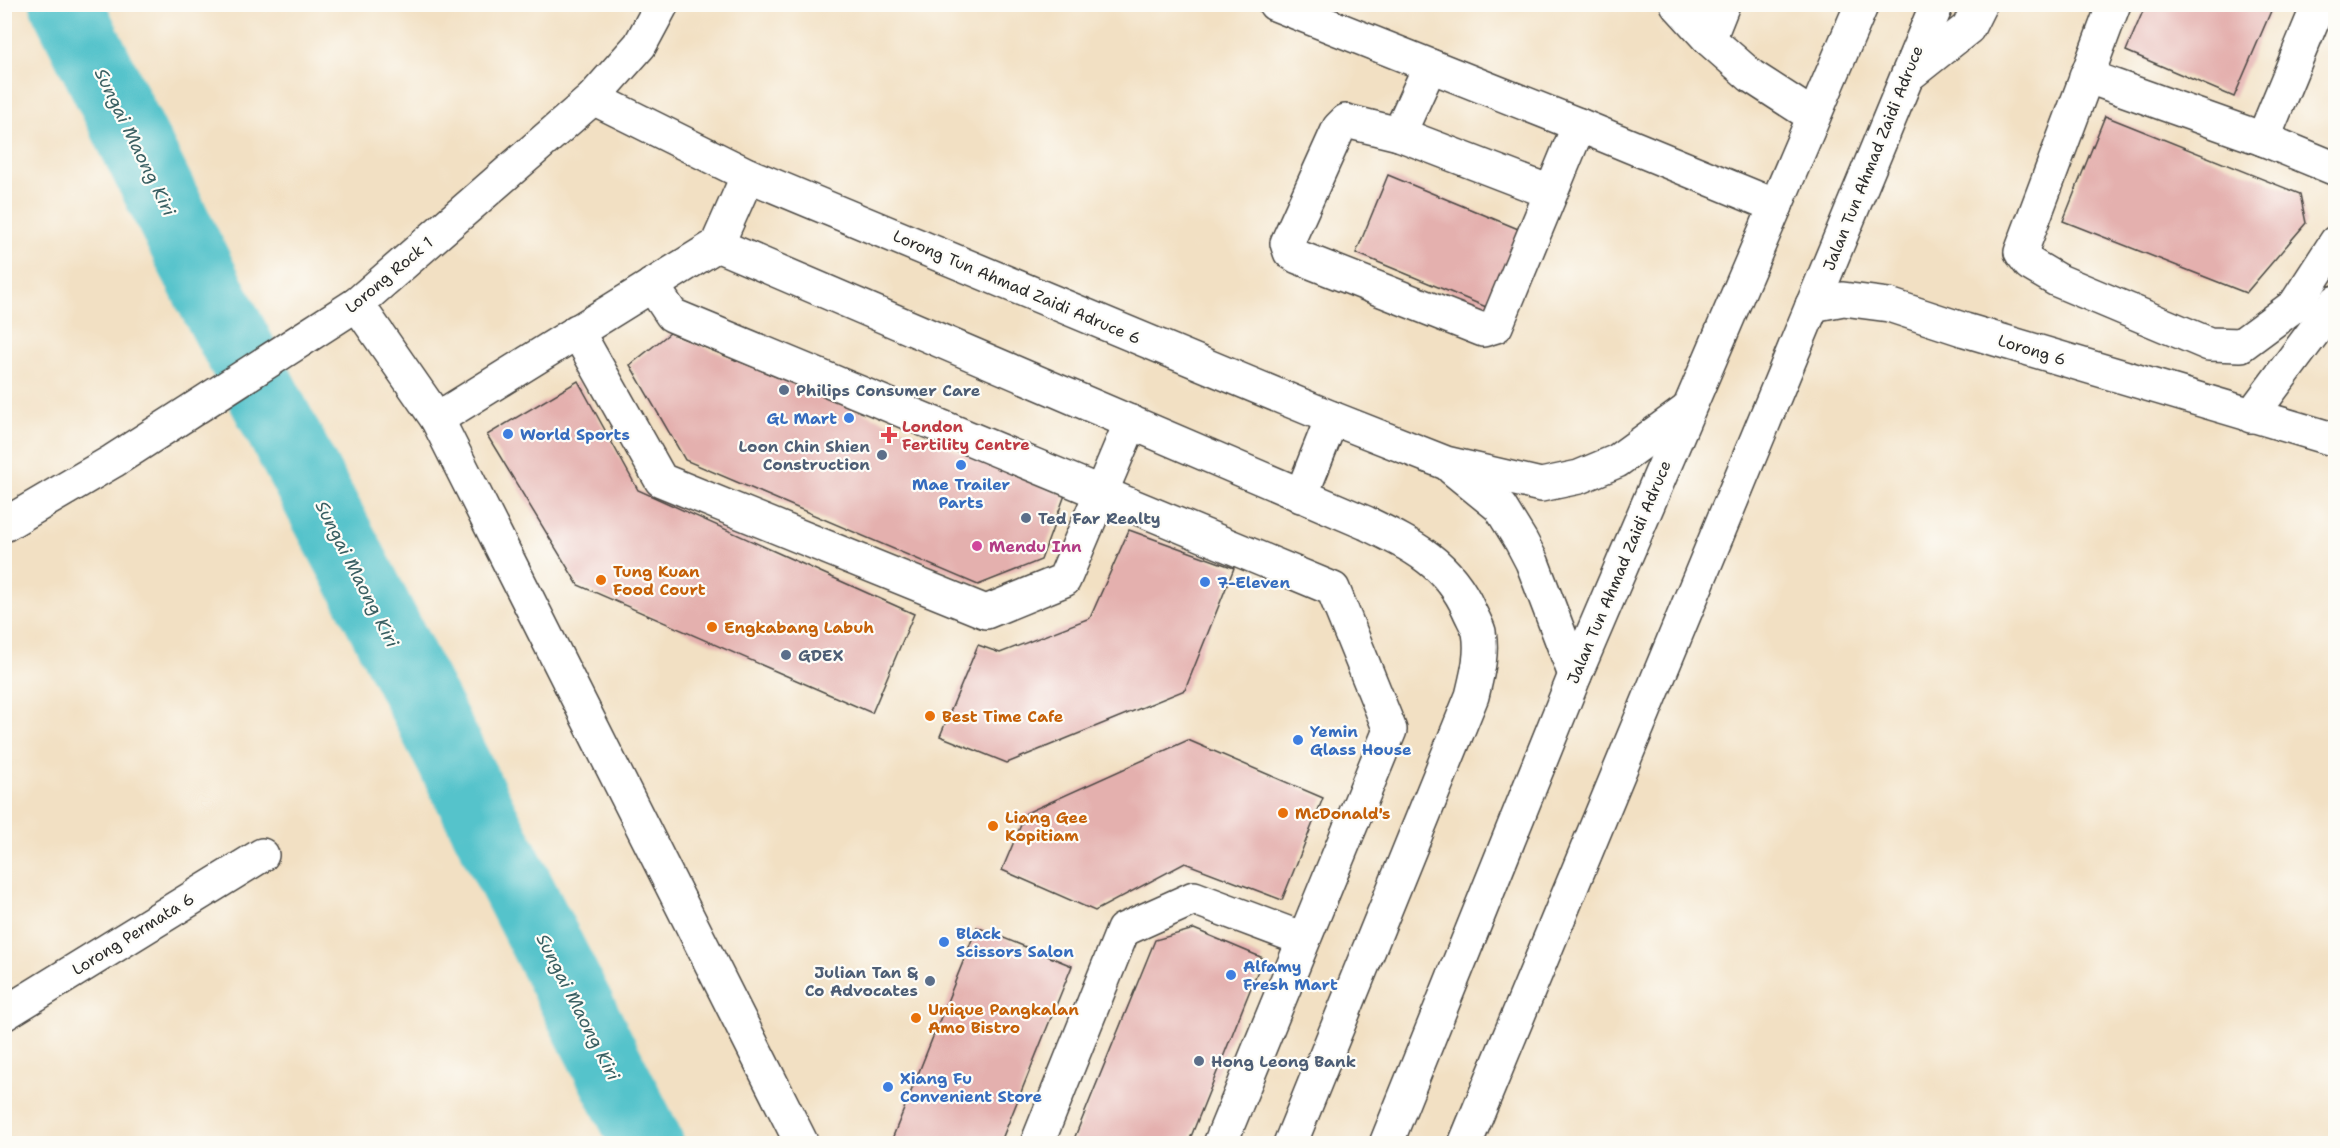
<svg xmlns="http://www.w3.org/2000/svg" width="2340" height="1148" viewBox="0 0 2340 1148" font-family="'Shantell Sans',sans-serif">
	<rect width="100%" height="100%" fill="#fdfcf7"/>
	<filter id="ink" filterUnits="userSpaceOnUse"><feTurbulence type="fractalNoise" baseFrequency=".0167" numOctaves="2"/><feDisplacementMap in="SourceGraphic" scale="12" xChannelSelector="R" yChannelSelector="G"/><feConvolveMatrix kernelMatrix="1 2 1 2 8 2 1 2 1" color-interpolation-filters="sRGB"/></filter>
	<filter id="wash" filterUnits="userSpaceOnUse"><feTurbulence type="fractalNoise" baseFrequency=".008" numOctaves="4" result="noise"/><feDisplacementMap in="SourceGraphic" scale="24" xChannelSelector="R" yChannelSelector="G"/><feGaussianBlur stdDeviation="1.35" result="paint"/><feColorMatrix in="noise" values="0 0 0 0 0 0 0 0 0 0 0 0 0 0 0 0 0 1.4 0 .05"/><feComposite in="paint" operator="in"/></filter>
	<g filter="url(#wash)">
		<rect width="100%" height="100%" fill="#f2e0c3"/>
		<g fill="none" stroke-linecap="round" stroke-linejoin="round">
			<path stroke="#55c3cb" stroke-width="72" d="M66,4L210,294L359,576L648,1144"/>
		</g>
		<g id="blocks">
			<g fill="#e4b0ae">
				<path d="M2146,4H2274L2234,97L2126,51Z"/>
				<path d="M2105,116L2300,194L2306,223L2246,293L2063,221Z"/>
				<path d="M1388,175L1523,231L1491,309L1356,253Z"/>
				<path d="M670,333L1065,495L1041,560L978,585L685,460L630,365Z"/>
				<path d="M578,381L638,490L914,614L872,713L578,585L487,435Z"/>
				<path d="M1129,530L1234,568L1185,690L1007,763L940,736L978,645L1000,653L1090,618Z"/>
				<path d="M1188,740L1323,798L1282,900L1185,863L1095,911L1002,870L1026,813Z"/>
				<path d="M977,927L1072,966L1000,1144H890Z"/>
				<path d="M1194,929L1263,958L1188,1144H1072L1155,940Z"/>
			</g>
		</g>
	</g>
	<g filter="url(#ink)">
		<use href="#blocks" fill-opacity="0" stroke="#494642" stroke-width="1.5"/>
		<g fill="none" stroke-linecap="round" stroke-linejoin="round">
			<g stroke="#494642" stroke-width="36">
				<g id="minor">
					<path d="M1275,4L1579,125L1776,206"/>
					<path d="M1677,4L1709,39L1751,76L1813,116"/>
					<path d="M2114,4L2021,252L2030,264L2057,280L2209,344L2241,345L2295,305L2336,242"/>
					<path d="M1709,39L1723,4"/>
					<path d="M2086,76L2263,139L2336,169"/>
					<path d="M593,98L748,175L1332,418L1446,463L1541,485L1579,477L1617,461L1687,410"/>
					<path d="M1399,134L1430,66"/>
					<path d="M2263,139L2319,4"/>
					<path d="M1550,192L1399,134L1346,121L1339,128L1287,243L1290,252L1298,257L1483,330L1496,326L1579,125"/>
					<path d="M717,245L748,175"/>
					<path d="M652,285L672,315L1333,589L1390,730L1220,1144"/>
					<path d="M357,304L437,419L802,1144"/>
					<path d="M1812,305L1843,299L1889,305L1965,330L2336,440"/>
					<path d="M577,331L661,480L986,612L1064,580L1131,422"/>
					<path d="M2251,416L2336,302"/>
					<path d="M437,419L717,245L1366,523C1411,545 1448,562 1469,610C1472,617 1477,625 1479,632C1483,654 1477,675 1472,696L1290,1144"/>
					<path d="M1452,468L1500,507L1521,541L1532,562L1575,675"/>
					<path d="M1301,496L1332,418"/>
					<path d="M4,525L113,461L357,304L593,98L640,45L662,4"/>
					<path d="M4,1014L262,855"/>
					<path d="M1037,1144L1123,930L1194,898L1303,939"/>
				</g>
			</g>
			<g stroke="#494642" stroke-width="36">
				<g id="major">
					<path d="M1910,74L1968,28L1980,4"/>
					<path d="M1386,1144L1575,675L1862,4"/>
					<path d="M1465,1144L1937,4"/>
				</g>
			</g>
			<use href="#minor" stroke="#fff" stroke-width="33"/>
			<use href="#major" stroke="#fff" stroke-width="33"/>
		</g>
	</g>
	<g fill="#5c6f8a" stroke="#fdfcf7" stroke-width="2">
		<circle cx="784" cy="390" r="6"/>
		<circle cx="882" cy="455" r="6"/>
		<circle cx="1026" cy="518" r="6"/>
		<circle cx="786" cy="655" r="6"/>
		<circle cx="930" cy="981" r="6"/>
		<circle cx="1199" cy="1061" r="6"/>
	</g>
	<g fill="#3f7fe0" stroke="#fdfcf7" stroke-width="2">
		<circle cx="849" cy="418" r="6"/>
		<circle cx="508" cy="434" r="6"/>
		<circle cx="961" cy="465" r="6"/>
		<circle cx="1205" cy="582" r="6"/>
		<circle cx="1298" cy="740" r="6"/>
		<circle cx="944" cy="942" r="6"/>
		<circle cx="1231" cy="975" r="6"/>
		<circle cx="888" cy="1087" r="6"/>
	</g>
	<path fill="#e0444e" stroke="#fdfcf7" stroke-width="2" d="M886 426h6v6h6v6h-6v6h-6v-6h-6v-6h6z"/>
	<circle fill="#d1479c" stroke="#fdfcf7" stroke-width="2" cx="977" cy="546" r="6"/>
	<g fill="#e8710a" stroke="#fdfcf7" stroke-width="2">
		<circle cx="601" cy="580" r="6"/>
		<circle cx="712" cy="627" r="6"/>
		<circle cx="930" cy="716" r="6"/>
		<circle cx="1283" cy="813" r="6"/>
		<circle cx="993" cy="826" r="6"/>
		<circle cx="916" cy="1018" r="6"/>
	</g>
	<g text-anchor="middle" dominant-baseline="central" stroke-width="4.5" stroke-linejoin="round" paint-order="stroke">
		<g font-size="16" fill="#2b2b2b" stroke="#fdfcf7">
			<text transform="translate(1873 158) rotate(-68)">Jalan Tun Ahmad Zaidi Adruce</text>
			<text transform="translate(389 275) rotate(-40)">Lorong Rock 1</text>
			<text transform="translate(1017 287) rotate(23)">Lorong Tun Ahmad Zaidi Adruce 6</text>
			<text transform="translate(2032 350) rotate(17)">Lorong 6</text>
			<text transform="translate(1619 572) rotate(-67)">Jalan Tun Ahmad Zaidi Adruce</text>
			<text transform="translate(133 934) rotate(-32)">Lorong Permata 6</text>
		</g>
		<g font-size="16" font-weight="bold" fill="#4e5e75" stroke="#fdfcf7" text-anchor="start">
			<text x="796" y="390">Philips Consumer Care</text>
			<text x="870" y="446" text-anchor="end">Loon Chin Shien<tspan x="870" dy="18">Construction</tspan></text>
			<text x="1038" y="518">Ted Far Realty</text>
			<text x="798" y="655">GDEX</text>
			<text x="918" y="972" text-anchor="end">Julian Tan &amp;<tspan x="918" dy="18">Co Advocates</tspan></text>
			<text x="1211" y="1061">Hong Leong Bank</text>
		</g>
		<g font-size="16" font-weight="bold" fill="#366cbe" stroke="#fdfcf7" text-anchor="start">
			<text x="837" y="418" text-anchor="end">GL Mart</text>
			<text x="520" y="434">World Sports</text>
			<text x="961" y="484" text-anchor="middle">Mae Trailer<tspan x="961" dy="18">Parts</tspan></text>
			<text x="1217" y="582">7-Eleven</text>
			<text x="1310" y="731">Yemin<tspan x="1310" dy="18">Glass House</tspan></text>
			<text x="956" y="933">Black<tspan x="956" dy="18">Scissors Salon</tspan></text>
			<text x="1243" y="966">Alfamy<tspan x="1243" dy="18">Fresh Mart</tspan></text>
			<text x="900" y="1078">Xiang Fu<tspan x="900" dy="18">Convenient Store</tspan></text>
		</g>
		<g font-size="16" font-weight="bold" fill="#be3a42" stroke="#fdfcf7" text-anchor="start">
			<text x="902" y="426">London<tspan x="902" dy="18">Fertility Centre</tspan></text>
		</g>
		<g font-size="16" font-weight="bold" fill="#b23c85" stroke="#fdfcf7" text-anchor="start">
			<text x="989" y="546">Mendu Inn</text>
		</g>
		<g font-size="16" font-weight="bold" fill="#c56008" stroke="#fdfcf7" text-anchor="start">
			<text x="613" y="571">Tung Kuan<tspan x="613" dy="18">Food Court</tspan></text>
			<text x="724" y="627">Engkabang Labuh</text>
			<text x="942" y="716">Best Time Cafe</text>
			<text x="1295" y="813">McDonald's</text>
			<text x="1005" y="817">Liang Gee<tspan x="1005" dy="18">Kopitiam</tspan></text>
			<text x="928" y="1009">Unique Pangkalan<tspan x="928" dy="18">Amo Bistro</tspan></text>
		</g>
		<g font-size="18" font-style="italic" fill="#3a6063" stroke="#fdfcf7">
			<text transform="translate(135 142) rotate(64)">Sungai Maong Kiri</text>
			<text transform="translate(357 574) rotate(63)">Sungai Maong Kiri</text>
			<text transform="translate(578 1007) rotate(63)">Sungai Maong Kiri</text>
		</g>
	</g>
	<rect width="2340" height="1148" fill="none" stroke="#fdfcf7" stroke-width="24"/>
</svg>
